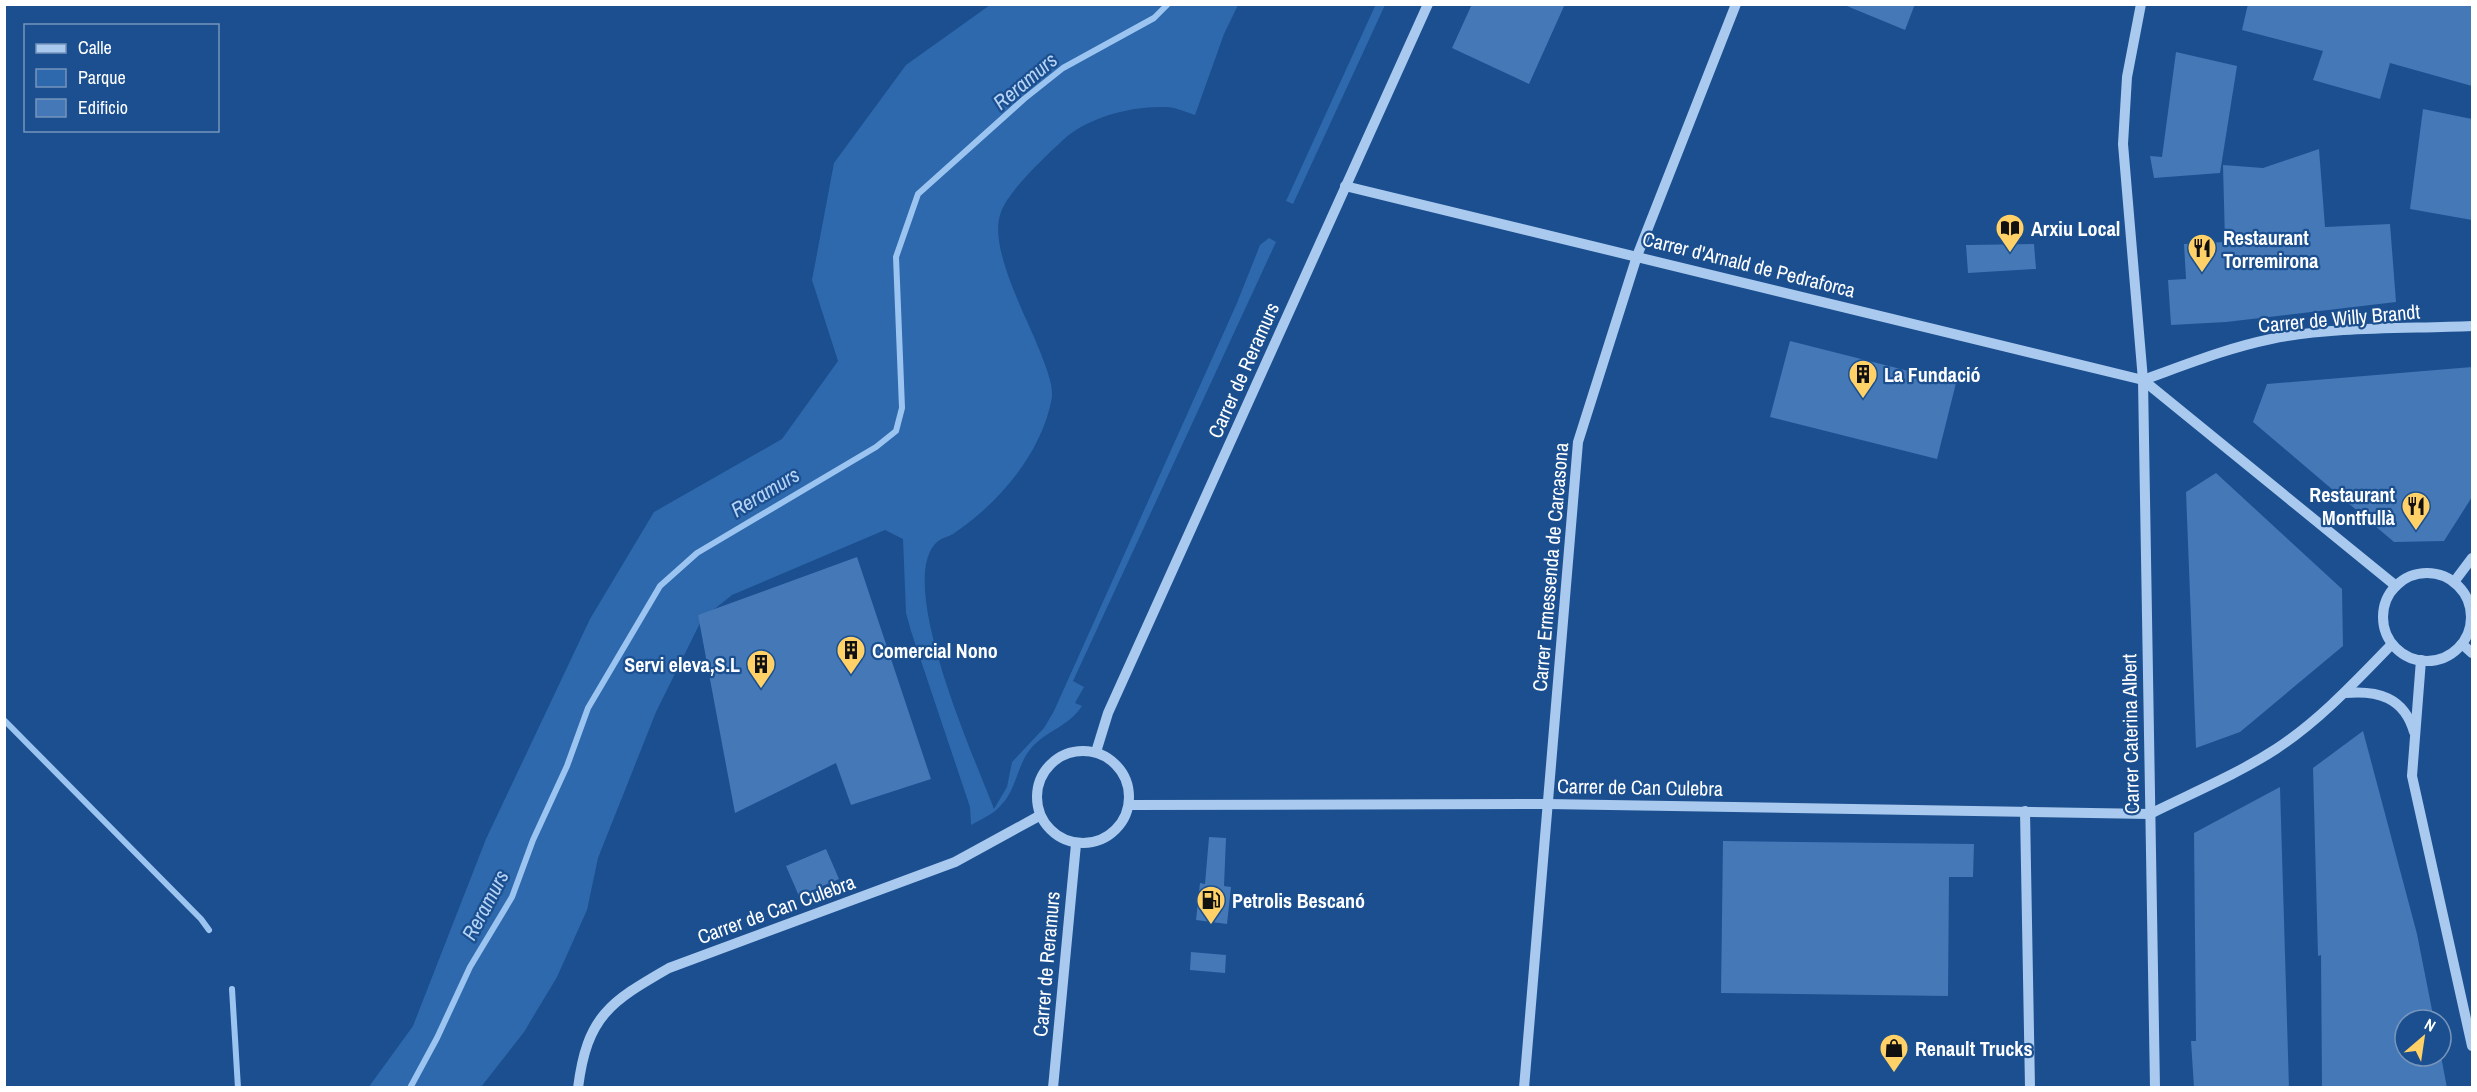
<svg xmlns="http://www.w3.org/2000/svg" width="2477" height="1092" viewBox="0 0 2477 1092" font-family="'Archivo Narrow',sans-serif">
	<rect width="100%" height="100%" fill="#1b4f8f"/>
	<g fill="#2e69ad">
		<path d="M1376,4L1385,5L1293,204L1286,201Z"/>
		<path d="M990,5H1238L1224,34L1195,115C1186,112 1175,107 1165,107C1131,106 1088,117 1063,140C1045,157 1009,190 1001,212C987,247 1028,319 1041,354C1046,368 1055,387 1051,402C1040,455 998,504 953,534C948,537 941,538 937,542C894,581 976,761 994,809L1007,787L1012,762L1044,728L1054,711L1237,303L1260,245L1269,238L1276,242L1073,681L1084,687L1075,703L1082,706C1069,726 1048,730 1032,747C1017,764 1017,788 1002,804C994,814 982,819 971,825L970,807L911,631L906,613L903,539L885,530L732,595L702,619L656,712L598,858L587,910L557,977L524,1032L481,1087L368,1088L413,1026L486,839L590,619L654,512L782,439L838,361L812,280L834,163L906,65Z"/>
	</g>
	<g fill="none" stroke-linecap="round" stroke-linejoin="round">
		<g stroke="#9cc4f0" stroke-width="6">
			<path d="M4,720L201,919L209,930"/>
			<path d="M232,989L238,1088"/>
			<path d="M410,1088L437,1038L470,967L512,897L533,840L567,766L588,708L660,586L697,553L876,447L896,431L902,408L896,257L918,194L1024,99L1063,68L1154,18L1168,4"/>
		</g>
	</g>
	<g fill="#4478b7">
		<path d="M1472,4H1565L1529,84L1452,48Z"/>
		<path d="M1842,4H1915L1905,30Z"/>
		<path d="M2248,4H2472V86L2390,63L2380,99L2313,80L2323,51L2242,30Z"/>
		<path d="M2176,52L2237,66L2220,173L2154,178L2150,156L2162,157Z"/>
		<path d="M2423,109L2472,119V220L2410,209Z"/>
		<path d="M2319,149L2325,227L2390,224L2396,302L2226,322L2171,325L2168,280L2186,279L2184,244L2225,242L2223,165L2263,168Z"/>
		<path d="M2034,244L2036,269L1968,273L1966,245Z"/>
		<path d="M1790,341L1956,383L1937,459L1770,417Z"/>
		<path d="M2472,367V497L2444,541L2394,542L2253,422L2267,384Z"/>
		<path d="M2216,473L2342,589L2343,646L2240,732L2196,748L2186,492Z"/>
		<path d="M857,557L931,779L851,805L836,763L735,813L698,615Z"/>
		<path d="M2363,731L2417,934L2434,1020H2405V1056H2441L2447,1088H2322L2321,955L2318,956L2313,768Z"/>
		<path d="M2280,787L2289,1088H2194L2191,1041H2196L2194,833Z"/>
		<path d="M1209,837L1226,838L1224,886L1231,887L1227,924L1196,920L1200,883L1205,884Z"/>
		<path d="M1723,841L1974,844L1973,877H1949L1948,996L1721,993Z"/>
		<path d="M826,849L839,879L799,896L786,866Z"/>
		<path d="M1191,952L1226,955L1225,973L1190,970Z"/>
	</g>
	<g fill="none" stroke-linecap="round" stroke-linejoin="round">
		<g stroke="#a9c9ee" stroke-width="10">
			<path d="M2141,4L2127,77L2123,144L2143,380L2155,1088"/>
			<path d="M1345,186L2143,380L2396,586"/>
			<path d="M2143,380C2185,365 2227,348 2271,339C2336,326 2406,329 2472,326"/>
			<circle cx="2427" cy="617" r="44"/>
			<path d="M2454,582L2472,558"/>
			<path d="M2462,644L2472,653"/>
			<path d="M2421,660L2412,776L2472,1046"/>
			<path d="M2345,693C2377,690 2404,697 2414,732"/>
			<circle cx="1083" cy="797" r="46"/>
			<path d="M1096,752L1108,713L1428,4"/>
			<path d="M1129,805L1547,804L2150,814C2192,793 2236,775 2276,749C2320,720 2356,681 2392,644"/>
			<path d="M2025,811L2030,1088"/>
			<path d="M578,1088C587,1016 610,1002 669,968L955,862L1039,816"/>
			<path d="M1053,1088L1076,844"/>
			<path d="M1524,1088L1578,442L1637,256L1736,4"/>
		</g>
	</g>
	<defs>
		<g id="library-pin" transform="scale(1.5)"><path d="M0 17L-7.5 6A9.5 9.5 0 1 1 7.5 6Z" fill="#ffd166" stroke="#1b4f8f"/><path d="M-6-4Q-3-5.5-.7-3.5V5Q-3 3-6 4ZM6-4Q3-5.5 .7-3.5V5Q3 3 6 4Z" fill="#111"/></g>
		<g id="restaurant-pin" transform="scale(1.5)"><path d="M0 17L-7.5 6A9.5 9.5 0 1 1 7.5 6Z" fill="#ffd166" stroke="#1b4f8f"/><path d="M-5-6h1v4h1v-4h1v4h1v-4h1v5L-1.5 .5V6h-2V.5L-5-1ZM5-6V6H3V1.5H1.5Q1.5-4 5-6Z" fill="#111"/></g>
		<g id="building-pin" transform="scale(1.5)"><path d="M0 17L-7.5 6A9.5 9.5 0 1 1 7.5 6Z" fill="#ffd166" stroke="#1b4f8f"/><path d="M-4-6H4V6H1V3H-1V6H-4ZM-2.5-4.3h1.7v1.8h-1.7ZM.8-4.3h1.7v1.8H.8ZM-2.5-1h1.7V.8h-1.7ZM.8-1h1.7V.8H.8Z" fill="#111"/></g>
		<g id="fuel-pin" transform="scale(1.5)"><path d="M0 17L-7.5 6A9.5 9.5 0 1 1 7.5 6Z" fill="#ffd166" stroke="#1b4f8f"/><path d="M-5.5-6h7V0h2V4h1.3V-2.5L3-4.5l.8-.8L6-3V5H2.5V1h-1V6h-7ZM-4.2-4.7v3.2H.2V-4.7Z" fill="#111"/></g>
		<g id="shop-pin" transform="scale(1.5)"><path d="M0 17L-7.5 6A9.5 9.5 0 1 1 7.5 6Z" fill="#ffd166" stroke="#1b4f8f"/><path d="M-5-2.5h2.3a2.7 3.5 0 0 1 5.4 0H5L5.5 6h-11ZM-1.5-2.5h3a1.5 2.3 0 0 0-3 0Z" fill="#111"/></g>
	</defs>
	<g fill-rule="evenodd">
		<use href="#library-pin" x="2010" y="228"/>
		<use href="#restaurant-pin" x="2202" y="248"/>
		<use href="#building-pin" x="1863" y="374"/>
		<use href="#restaurant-pin" x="2416" y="506"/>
		<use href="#building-pin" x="851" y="650"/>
		<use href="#building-pin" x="761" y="664"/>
		<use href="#fuel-pin" x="1211" y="900"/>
		<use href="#shop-pin" x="1894" y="1048"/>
	</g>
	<g text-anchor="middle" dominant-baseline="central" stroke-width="4.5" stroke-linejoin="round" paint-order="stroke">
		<g font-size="20" font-weight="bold" fill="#fff" stroke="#1b4f8f" text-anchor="start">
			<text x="2031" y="228">Arxiu Local</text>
			<text x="2223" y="237">Restaurant<tspan x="2223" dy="23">Torremirona</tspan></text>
			<text x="1884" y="374">La Fundació</text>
			<text x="2395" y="494" text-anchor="end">Restaurant<tspan x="2395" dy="23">Montfullà</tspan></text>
			<text x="872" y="650">Comercial Nono</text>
			<text x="740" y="664" text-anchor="end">Servi eleva,S.L</text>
			<text x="1232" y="900">Petrolis Bescanó</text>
			<text x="1915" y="1048">Renault Trucks</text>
		</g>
		<g font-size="20" fill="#fff" stroke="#1b4f8f">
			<text transform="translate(1749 264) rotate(14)">Carrer d'Arnald de Pedraforca</text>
			<text transform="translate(2339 318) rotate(-5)">Carrer de Willy Brandt</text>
			<text transform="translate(1243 370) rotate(-66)">Carrer de Reramurs</text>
			<text transform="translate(1550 567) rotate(-85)">Carrer Ermessenda de Carcasona</text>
			<text transform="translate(2130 734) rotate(-91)">Carrer Caterina Albert</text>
			<text transform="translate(1640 787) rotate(1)">Carrer de Can Culebra</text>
			<text transform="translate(776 909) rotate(-20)">Carrer de Can Culebra</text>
			<text transform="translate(1046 964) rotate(-85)">Carrer de Reramurs</text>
		</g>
		<g font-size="21" font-style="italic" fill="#b5d3f5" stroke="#1b4f8f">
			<text transform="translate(1025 81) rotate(-40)">Reramurs</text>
			<text transform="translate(765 492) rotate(-31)">Reramurs</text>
			<text transform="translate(485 905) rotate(-62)">Reramurs</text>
		</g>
	</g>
	<rect width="2477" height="1092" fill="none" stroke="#ffffff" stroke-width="12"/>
	<rect x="24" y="24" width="195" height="108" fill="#1b4f8f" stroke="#7695bc" stroke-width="1.5"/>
	<rect x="36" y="44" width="30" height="9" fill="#a9c9ee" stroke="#7695bc" stroke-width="1.5"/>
	<text x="78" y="54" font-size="18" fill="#ffffff">Calle</text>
	<rect x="36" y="69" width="30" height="18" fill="#2e69ad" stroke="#7695bc" stroke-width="1.5"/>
	<text x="78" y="84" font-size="18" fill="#ffffff">Parque</text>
	<rect x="36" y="99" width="30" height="18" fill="#4478b7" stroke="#7695bc" stroke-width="1.5"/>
	<text x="78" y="114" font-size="18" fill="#ffffff">Edificio</text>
	<g transform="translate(2423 1038) rotate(29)"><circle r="28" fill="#1b4f8f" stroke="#7695bc" stroke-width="1.5"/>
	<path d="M0-4.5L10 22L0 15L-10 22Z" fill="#ffd166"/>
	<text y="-9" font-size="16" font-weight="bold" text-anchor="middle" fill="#ffffff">N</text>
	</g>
</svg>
